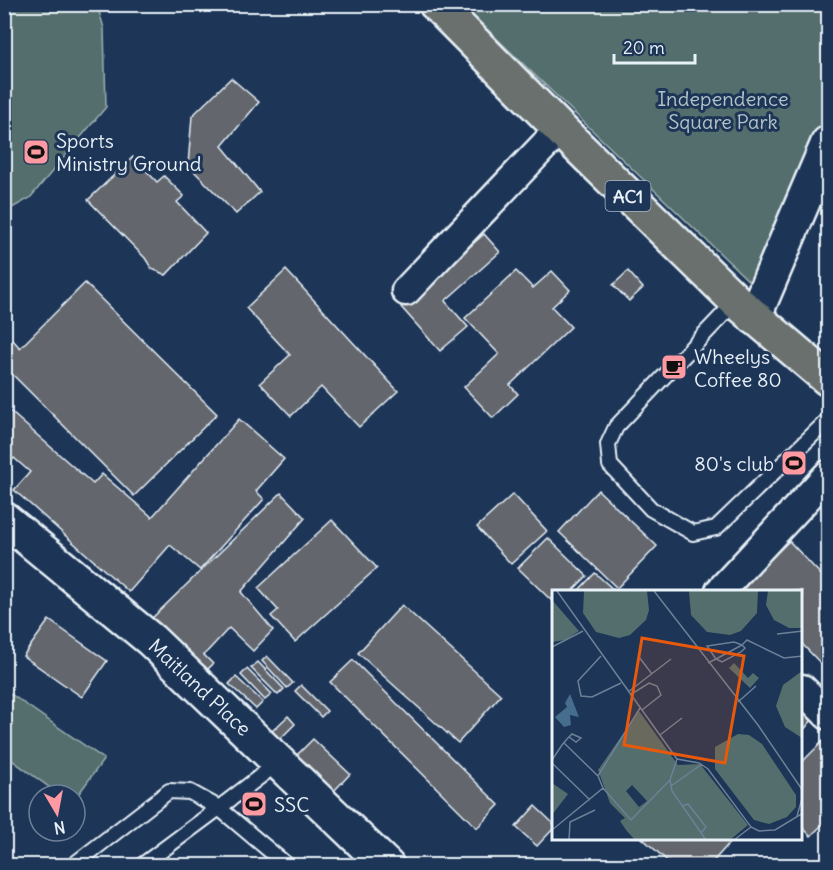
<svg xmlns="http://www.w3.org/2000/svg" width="833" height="870" viewBox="0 0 833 870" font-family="Delius,sans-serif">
	<rect width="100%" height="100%" fill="#1d3557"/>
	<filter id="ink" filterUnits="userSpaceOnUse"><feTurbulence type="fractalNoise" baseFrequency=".0167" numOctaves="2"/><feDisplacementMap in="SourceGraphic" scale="12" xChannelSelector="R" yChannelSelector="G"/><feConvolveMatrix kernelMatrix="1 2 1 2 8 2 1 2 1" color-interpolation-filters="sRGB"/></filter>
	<g filter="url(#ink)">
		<g fill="#536e6c" stroke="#9eb0b2" stroke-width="1.5">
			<path d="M5,4L97,5L104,28L106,107L30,198L5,212Z"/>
			<path d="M462,5H828V141L756,288Z"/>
			<path d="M5,690L104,759L75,799V795H60L5,755Z"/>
		</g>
		<g fill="#63666d" stroke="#e8f1f8" stroke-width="1.5">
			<path d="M231,78L259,102L222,146L260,192L236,214L188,165L192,116Z"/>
			<path d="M133,157L157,182L164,176L184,196L177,202L206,233L166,275L152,269L145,258L88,200Z"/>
			<path d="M484,234L500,252L445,301L468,327L440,351L401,307Z"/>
			<path d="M286,270L398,391L359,427L321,387L291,416L260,383L290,355L246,308Z"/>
			<path d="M516,271L533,288L552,271L570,290L552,307L571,327L510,385L518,394L493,418L464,387L499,354L465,318Z"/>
			<path d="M628,271L643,288L629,301L613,285Z"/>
			<path d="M85,283L217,414L134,496L10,372L4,378V349L13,340L20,348Z"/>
			<path d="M4,406L93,484L102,474L152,517L239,419L284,459L256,491L264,499L200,570L170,545L129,592L14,490L30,472L14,458L4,469Z"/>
			<path d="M598,490L657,546L617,588L559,532Z"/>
			<path d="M281,493L305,518L241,592L273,630L253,651L229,628L204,655L213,664L201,676L147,623Z"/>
			<path d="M513,494L547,531L511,564L477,527Z"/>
			<path d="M332,520L377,568L295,642L271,616L278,610L258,588Z"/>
			<path d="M548,538L587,576L572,591H554V603L518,568Z"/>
			<path d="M789,541L828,582V671L802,644V591H738Z"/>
			<path d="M595,573L615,591H578Z"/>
			<path d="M402,605L501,695L458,743L358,653Z"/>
			<path d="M49,620L107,661L82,697L23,656Z"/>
			<path d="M267,656L293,683L287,688L262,661Z"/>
			<path d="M353,660L499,805L477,828L330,682Z"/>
			<path d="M258,662L284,689L278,695L251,668Z"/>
			<path d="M247,669L272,694L265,700L241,675Z"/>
			<path d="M236,677L263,702L256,709L229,684Z"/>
			<path d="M301,685L327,711L321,717L295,691Z"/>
			<path d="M802,710L812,720L802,732Z"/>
			<path d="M288,716L295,724L279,740L271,732Z"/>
			<path d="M313,739L350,774L334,791L297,755Z"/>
			<path d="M824,740L828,745V819L811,836L802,827V762Z"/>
			<path d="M535,806L554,824V828L537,846L516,827Z"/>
			<path d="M642,838H734L709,866H673Z"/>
		</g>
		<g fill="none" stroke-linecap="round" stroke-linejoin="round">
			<g stroke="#e8f1f8" stroke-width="18">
				<g id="service">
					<path d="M736,301L616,427L608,444L610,465L651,509L693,533L716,528L828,420"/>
					<path d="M279,762L219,808L288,866"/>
					<path d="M72,866L169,791L190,792L219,808L141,866"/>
				</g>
			</g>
			<g stroke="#e8f1f8" stroke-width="33">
				<g id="minor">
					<path d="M406,291L560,129"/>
					<path d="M720,591L828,475"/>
					<path d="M802,689L828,715"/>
				</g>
			</g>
			<g stroke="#e8f1f8" stroke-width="38">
				<path id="tertiary" d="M754,317L828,143"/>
			</g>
			<g stroke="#e8f1f8" stroke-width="38">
				<path id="secondary" d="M4,519L151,640L387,866"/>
			</g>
			<g stroke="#e8f1f8" stroke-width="38">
				<path id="primary" d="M436,4L560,129L736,301L828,379"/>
			</g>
			<use href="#service" stroke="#1d3557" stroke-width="14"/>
			<use href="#minor" stroke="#1d3557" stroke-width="28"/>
			<use href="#tertiary" stroke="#1d3557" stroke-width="33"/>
			<use href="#secondary" stroke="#1d3557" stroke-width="33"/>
			<use href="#primary" stroke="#6a706d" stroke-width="33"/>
		</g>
	</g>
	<defs>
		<g id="stadium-square" transform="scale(1.35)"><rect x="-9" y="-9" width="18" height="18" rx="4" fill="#ff9aa2" stroke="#1d3557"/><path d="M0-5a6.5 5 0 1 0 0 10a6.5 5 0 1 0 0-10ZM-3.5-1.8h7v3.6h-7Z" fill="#111"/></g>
		<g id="cafe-square" transform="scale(1.35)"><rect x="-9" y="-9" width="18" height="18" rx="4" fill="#ff9aa2" stroke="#1d3557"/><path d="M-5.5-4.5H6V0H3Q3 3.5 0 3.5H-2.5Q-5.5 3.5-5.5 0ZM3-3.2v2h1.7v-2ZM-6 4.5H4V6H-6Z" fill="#111"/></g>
	</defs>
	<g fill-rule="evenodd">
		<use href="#stadium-square" x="36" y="152"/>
		<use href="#cafe-square" x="674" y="367"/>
		<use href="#stadium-square" x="794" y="463"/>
		<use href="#stadium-square" x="254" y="804"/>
	</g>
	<g text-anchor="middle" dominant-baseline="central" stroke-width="6" stroke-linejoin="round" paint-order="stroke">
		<rect fill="#1d3557" stroke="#abb9c8" stroke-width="1.5" x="605.5" y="181" width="45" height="30" rx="4.5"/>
		<g font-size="18" font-weight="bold" fill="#e8f1f8">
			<text x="628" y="196">AC1</text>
		</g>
		<g font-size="20" fill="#b4c3c7" stroke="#1d3557">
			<text x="723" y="98">Independence<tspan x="723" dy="23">Square Park</tspan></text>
		</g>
		<g font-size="20" fill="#e8f1f8" stroke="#1d3557" text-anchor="start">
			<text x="56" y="140">Sports<tspan x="56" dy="23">Ministry Ground</tspan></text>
			<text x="694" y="356">Wheelys<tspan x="694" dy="23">Coffee 80</tspan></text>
			<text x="774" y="463" text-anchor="end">80's club</text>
			<text x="274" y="804">SSC</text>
		</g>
		<g font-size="20" fill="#e8f1f8" stroke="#1d3557">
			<text transform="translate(200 687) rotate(43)">Maitland Place</text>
		</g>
	</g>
	<g transform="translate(552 590)">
		<rect width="250" height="250" fill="#1d3557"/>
		<path d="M32,1H95L97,20L94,30L78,45L67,48L44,42L31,23ZM137,1H206L205,23L189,41L178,45L155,42L139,25ZM216,1H250V38H237L222,30L214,15ZM0,10L27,41L13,50L0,52ZM182,73L196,88L201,83L207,88L198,98L177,78ZM250,81V148L233,137L224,116L231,95ZM87,121L126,175L148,174L196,235L178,250H83L74,240L68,231L73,228L58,213L46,180ZM80,195L95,211L87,217L74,201ZM186,144L197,145L210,154L244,205V217L235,227L217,234L202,230L163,179V157ZM0,193L16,204L0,225Z" fill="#536e6c" fill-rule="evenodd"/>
		<path d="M18,104L27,127L18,125L19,135L12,137L3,127L15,117L13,113Z" fill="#466d8d"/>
		<path fill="none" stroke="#6e8097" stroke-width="1.5" d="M5,1L125,169L147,173L156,179L199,237L207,241L223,240L251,223M102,1L206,135L251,201M225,44L251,41M190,55L193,58L189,62L170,72L164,69ZM0,57L31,41M49,66L26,91L29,106L40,107L69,93M87,67L100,84M156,73L164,69L155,56L182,52L190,55L195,50L232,68L251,66M76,102L119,69M78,105L97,93L105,96L109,105L90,120M186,112L204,96M108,145L130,128M125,169L118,190L120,201L154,250M0,170L10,155L15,149L20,144L29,148L24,152L17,147M0,173L38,210M46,186L88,118M119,196L150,174M51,198L79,230L118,190M130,216L136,214L154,237L149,243M245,226L251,205M0,240L51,198L46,186L12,153M17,250L18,232L43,220M182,250L199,237"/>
		<path fill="#e8590c" fill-opacity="0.15" stroke="#e8590c" stroke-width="3" d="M90,48L192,66L173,173L72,155Z"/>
		<rect width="250" height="250" fill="none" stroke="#e8f1f8" stroke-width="3"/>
	</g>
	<rect width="833" height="870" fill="none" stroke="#1d3557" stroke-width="24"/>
	<rect x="12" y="12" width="809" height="846" fill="none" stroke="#e8f1f8" stroke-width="2" filter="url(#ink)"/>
	<g transform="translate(57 813) rotate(170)"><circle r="28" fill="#1d3557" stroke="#6e8097" stroke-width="1.5"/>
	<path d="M0-4.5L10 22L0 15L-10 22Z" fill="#ff9aa2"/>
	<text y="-9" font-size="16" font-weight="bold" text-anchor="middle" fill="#e8f1f8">N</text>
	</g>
	<path d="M614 54v9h81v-9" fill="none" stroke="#e8f1f8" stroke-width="3"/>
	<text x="623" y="54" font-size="18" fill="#e8f1f8" stroke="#1d3557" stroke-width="4.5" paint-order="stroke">20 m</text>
</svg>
